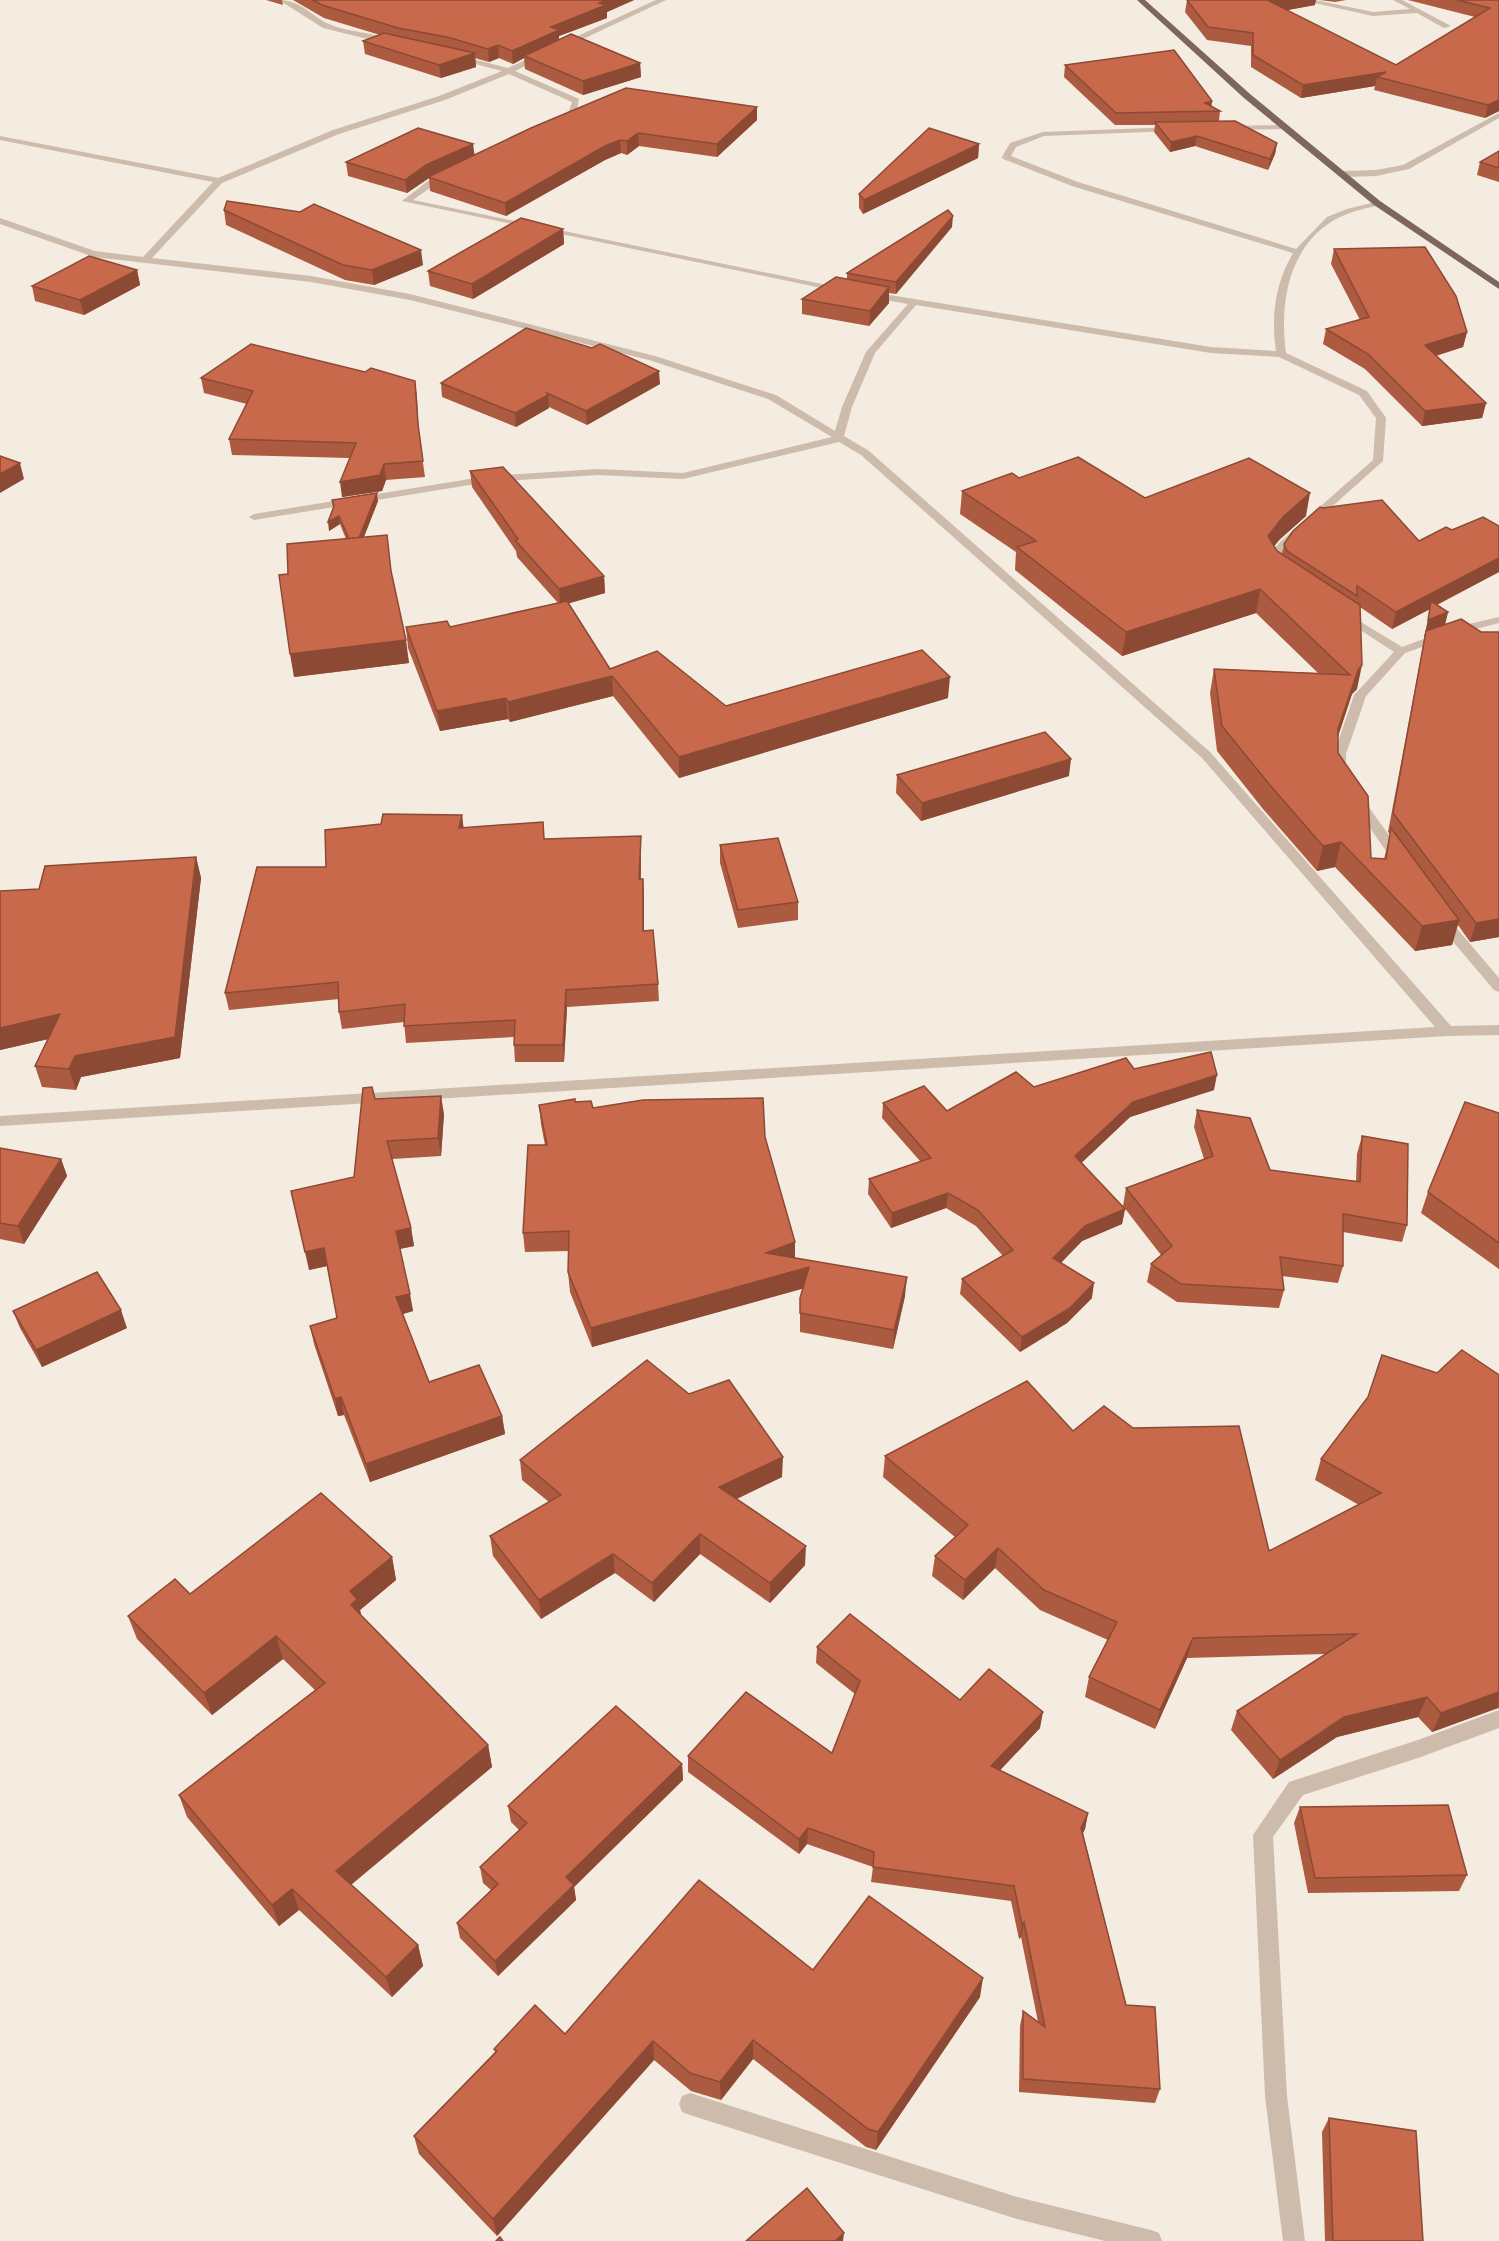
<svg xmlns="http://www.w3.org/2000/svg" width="1499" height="2241" viewBox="0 0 1499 2241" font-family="Poppins,sans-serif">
	<rect width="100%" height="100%" fill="#f4ebe1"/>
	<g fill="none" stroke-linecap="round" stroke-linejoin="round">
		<g fill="#cdbbac" fill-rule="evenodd">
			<path d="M279,0C301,0 311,16 329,24C348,33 374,31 392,42L388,44L323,28Z"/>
			<path d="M656,0H666L515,71L579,99L576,114L560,123L553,121L569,111L572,102L509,74L445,100L339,134L222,183L152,258L311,276L410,294L655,356L776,395L835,431L842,407L866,352L908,304L868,297V293L871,292L1211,347L1276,351C1271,315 1275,284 1293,253L1072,186L1003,159L1002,157L1010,143L1043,132L1176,127L1177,129L1173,131L1044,136L1016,147L1011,156L1078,182L1296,249L1327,217L1347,209L1380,201V205C1367,208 1353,211 1340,217C1289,242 1279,302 1286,353L1367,391L1386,418L1383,461L1288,546L1278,560L1282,568L1280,570H1272L1266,560L1280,542L1373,460L1376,418L1359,395L1279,357L1211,353L916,305L875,353L852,407L844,436L869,451L1210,752L1451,1026L1499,1025V1035L1447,1036L0,1126V1116L1435,1027L1202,758L861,455L839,442L683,479L598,475L488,482L254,520L249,517L254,514L488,476L598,469L683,473L832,437L768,399L649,360L410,300L311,282L94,257L0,224V218L95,251L143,257L213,182L0,140V136L218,178L333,130L439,96L502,71L453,58V54L508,68Z"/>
			<path d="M1301,0H1315L1373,12L1410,9L1393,0H1402L1451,26L1444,28L1417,13L1373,16Z"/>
			<path d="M1499,113V118L1409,169L1376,176L1343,177L1339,174L1343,171L1376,170L1403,165Z"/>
			<path d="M1288,125L1289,127L1285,129L1227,130L1223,128L1227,126Z"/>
			<path d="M447,173L450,174V178L434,185L413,200L846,289L841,292L402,201L428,181Z"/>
			<path d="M1343,611L1402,647L1456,627L1499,617V623L1464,632L1405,653L1366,696L1346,754V778L1340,782L1334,778V754L1354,695L1394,652L1339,616L1337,614Z"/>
			<path d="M1358,798L1363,799L1403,855L1405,858L1403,861H1393L1352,802Z"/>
			<path d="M1443,917L1448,918L1499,978V992L1494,990L1438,924L1436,921L1438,918Z"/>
			<path d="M1499,1710V1728L1418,1758L1303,1795L1273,1837L1287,2096L1305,2241H1283L1265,2096L1253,1835L1289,1782L1418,1740Z"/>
			<path d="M690,2093L1017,2197L1151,2230L1159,2233L1162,2241H1105L1017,2219L690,2115L682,2112L679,2104L682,2096Z"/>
		</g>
		<path fill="#7d675c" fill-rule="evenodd" d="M1137,0H1145L1250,94L1380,201L1499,282V289L1374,205L1244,98Z"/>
	</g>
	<g fill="#ac5a40" fill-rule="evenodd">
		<path d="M266,0H282L283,5Z"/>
		<path d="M293,0H634L607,12V18L559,36V39L640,63L641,77L583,95L525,69L524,58L513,64L499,58L489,62L475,58L476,67L441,78L365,54L363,41L380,35L324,18Z"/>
		<path d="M1187,0L1315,5L1286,10L1396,65L1475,17L1408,0H1499V111L1485,118L1374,90L1375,86L1301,98L1251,67V46L1207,40L1185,12Z"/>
		<path d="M1320,0H1346L1335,2Z"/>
		<path d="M1065,65L1212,106L1220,111L1219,121L1277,143L1275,154L1268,170L1195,146L1170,152L1154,132L1155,125H1115L1064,77Z"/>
		<path d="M757,120L717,157L639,146L627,155L621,153L605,160L506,216L430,191L429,178L407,193L348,176L346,162L474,155L531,128Z"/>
		<path d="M979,144L978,158L863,214L859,208V194Z"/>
		<path d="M1499,151V182L1477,175L1480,162Z"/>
		<path d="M224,210L423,265L374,285L345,280L226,225Z"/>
		<path d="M952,227L896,294L889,293V303L869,326L802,314V299L847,279V273Z"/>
		<path d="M563,229L564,244L473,299L430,286L428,271Z"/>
		<path d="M1334,249L1467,332L1463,347L1436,356L1486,403L1482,418L1422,426L1365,369L1323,344L1326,329L1360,320L1331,264Z"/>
		<path d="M137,270L140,285L84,315L35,301L32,286Z"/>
		<path d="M365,372L415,381L419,435L425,477L386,480L382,491L342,497L349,458L232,455L229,439L247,404L204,393L201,378Z"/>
		<path d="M441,383L660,384L587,425L549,407V408L516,427L442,397Z"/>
		<path d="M470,471L604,576L605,593L568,603L610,669L726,706L948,698L679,778L613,696L510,722L508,719L440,731L408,648L406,627H450L558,603L517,557L516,551L472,487Z"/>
		<path d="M1019,478L1145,498L1306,516L1279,540L1274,546L1277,551L1282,554L1284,544L1323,508L1419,541L1452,530L1499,526V572L1437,605L1448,612L1445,624L1499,937L1470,942L1458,925L1452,945L1415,951L1335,867L1317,871L1263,809L1217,751L1210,693L1214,669L1318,673L1256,613L1122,656L1015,570L1016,552L960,514L962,491ZM1360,607L1392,629L1430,609L1388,832L1390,834L1384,859L1371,858L1338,753V737L1352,694L1357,689Z"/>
		<path d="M332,500L378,501L364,537L392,576L409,663L294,677L288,574L346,539L340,524L329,531L333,509Z"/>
		<path d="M897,775L1069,776L921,821L896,793Z"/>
		<path d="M462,815L463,828L641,853V879H643L644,931L658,984L659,1001L567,1007L564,1062H515L514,1045V1037L406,1043L404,1022L342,1029L339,1012V999L229,1010L225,993L326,867L381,824Z"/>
		<path d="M720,845L798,902V920L738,928L720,863Z"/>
		<path d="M196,857L201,878L180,1058L81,1077L76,1090L42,1087L35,1066L48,1039L0,1050L39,889Z"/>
		<path d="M1134,1069L1214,1090L1130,1117L1081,1163L1125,1209L1122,1224L1082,1241L1061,1263L1092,1298L1067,1323L1020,1352L960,1294L962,1279L1003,1256L976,1226L946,1208L891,1228L868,1194L869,1179L920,1161L882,1118L883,1103L947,1111L1034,1087Z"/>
		<path d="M375,1099L444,1114L441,1156L392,1159L411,1228L414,1246L400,1249L413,1311L403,1314L429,1382L502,1416L505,1434L370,1482L344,1415L338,1416L314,1344L310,1326L337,1318L327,1266L309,1270L354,1177Z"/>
		<path d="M575,1102L593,1108L765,1137L795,1258L905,1296L893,1349L800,1332V1298L803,1288L592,1347L570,1292L568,1272L569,1251L525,1252L523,1233L545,1145L541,1124L539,1105Z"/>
		<path d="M1197,1110L1270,1170L1356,1181L1357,1154L1362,1136L1407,1225L1402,1242L1343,1232V1266L1338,1283L1282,1276L1284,1290L1279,1308L1177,1302L1147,1282L1151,1264L1161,1255L1123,1206L1126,1188L1204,1159L1194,1127Z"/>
		<path d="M1499,1113V1269L1421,1213L1428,1192Z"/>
		<path d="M0,1148L61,1159L67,1176L24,1244L0,1239Z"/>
		<path d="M13,1311L127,1328L42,1367L20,1328Z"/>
		<path d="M1437,1373L1499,1375V1709L1498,1708L1432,1732L1418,1717L1337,1737L1273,1779L1231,1730L1237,1711L1325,1654L1187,1658L1155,1729L1085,1697L1089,1677L1108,1640L1040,1610L995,1568L963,1600L932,1576L935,1556L955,1537L883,1477L885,1456L1073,1431L1269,1551L1359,1505L1315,1480L1321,1459Z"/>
		<path d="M520,1460L782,1477L737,1499L805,1565L770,1603L700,1554L654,1602L615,1573L541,1619L493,1556L490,1536L549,1502L522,1480Z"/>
		<path d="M392,1557L396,1580L360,1610L361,1616L488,1745L492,1767L351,1885L418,1945L423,1966L392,1997L299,1910L279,1926L187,1817L179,1795L315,1690L283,1659L212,1715L137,1639L128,1616L190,1594Z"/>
		<path d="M817,1647L960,1700L1040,1728L1000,1770L1088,1813L1085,1829L1083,1833L1126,2005L1160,2089L1155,2103L1019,2092L1020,2026L1023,2011L1038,2022L1021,1937L1019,1939L1011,1901L871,1882L873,1867L807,1844L799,1854L688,1772V1756L832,1753L855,1694L816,1663Z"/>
		<path d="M682,1764L683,1780L574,1887L576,1900L498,1976L460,1938L457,1923L491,1890L483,1883L480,1867L519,1830L511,1822L508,1806Z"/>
		<path d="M1300,1807L1467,1875L1459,1891L1308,1893L1294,1823Z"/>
		<path d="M813,1970L980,1997L876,2150L866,2147L753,2059L721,2100L691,2091L654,2060L497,2236L419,2154L414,2136L495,2052L494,2049L565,2034Z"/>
		<path d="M1329,2118L1423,2241H1325L1322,2132Z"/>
	</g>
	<g fill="#8c4a34">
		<path d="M606,0H634L607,12V18L559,36V42L524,56V58L513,64L512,51L551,27Z"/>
		<path d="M1277,0H1316L1315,5L1267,14L1269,1Z"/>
		<path d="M498,45L499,58L489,62L488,49Z"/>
		<path d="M475,53L476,67L441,78L439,65Z"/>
		<path d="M640,63L641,77L583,95V81Z"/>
		<path d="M1386,72L1377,77L1375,86L1301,98L1303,85Z"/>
		<path d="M1499,100V111L1485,118L1488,105Z"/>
		<path d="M1212,101L1211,111L1205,103Z"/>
		<path d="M757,107V120L717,157V144Z"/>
		<path d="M638,133L639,146L627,155V141Z"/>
		<path d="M1197,136L1195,146L1170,152L1171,142Z"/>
		<path d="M620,140L621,153L605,160L506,216L505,203L605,146Z"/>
		<path d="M1277,143L1275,154L1268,170L1270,159Z"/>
		<path d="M473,144L475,158L428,177L429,178L407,193L405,180L426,165Z"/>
		<path d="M979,144L978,158L863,214L864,200Z"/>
		<path d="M953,216L952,227L896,294V282Z"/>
		<path d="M563,229L564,244L473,299L472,284Z"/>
		<path d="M421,250L423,265L374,285L372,270Z"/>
		<path d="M137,270L140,285L84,315L80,300Z"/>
		<path d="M889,287V303L869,326L870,311Z"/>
		<path d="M1467,332L1463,347L1421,360L1425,345Z"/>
		<path d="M659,371L660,384L587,425L586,411Z"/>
		<path d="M415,381L417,397L419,439L418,424Z"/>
		<path d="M548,395L549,408L516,427L515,413Z"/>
		<path d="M1486,403L1482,418L1422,426L1425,411Z"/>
		<path d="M20,463L24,479L0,493V474Z"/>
		<path d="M384,464L386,480L382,491L342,497L340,482Z"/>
		<path d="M377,493L378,501L355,559L354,551Z"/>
		<path d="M1310,493L1306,516L1279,540L1264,560L1268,536L1283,517Z"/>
		<path d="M339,516L340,524L329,531L328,522Z"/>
		<path d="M1499,558V572L1430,608L1431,601L1430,609L1392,629L1396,612Z"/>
		<path d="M604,576L605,593L560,606L559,589Z"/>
		<path d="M1260,589L1256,613L1122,656L1126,632Z"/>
		<path d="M1448,612L1444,629L1424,637L1428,620Z"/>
		<path d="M406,640L409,663L294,677L290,654Z"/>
		<path d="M1362,665L1357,689L1352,694L1332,753L1338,729L1358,670Z"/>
		<path d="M612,676L613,696L510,722L508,702Z"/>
		<path d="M950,677L948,698L679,778V757Z"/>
		<path d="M506,698L508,719L440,731L437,711Z"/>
		<path d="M1071,759L1069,776L921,821L922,803Z"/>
		<path d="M462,815L464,831L459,828Z"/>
		<path d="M641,836V853L640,896L639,879Z"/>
		<path d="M1341,842L1335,867L1317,871L1323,846Z"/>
		<path d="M196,857L201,878L180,1058L81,1077L76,1090L69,1069L75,1056Z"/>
		<path d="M643,879L644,896V948L643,931Z"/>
		<path d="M1499,919V937L1470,942L1476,923Z"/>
		<path d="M1459,920L1452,945L1415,951L1422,926Z"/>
		<path d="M566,990L567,1007L564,1062L563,1045Z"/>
		<path d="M60,1014L66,1035L0,1050V1028Z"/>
		<path d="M1217,1075L1214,1090L1130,1117L1073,1171L1075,1156L1133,1102Z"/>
		<path d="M441,1096L444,1114L441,1156L438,1138Z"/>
		<path d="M61,1159L67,1176L24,1244L18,1226Z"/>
		<path d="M948,1193L946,1208L891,1228L892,1213Z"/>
		<path d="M1125,1209L1122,1224L1082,1241L1051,1273L1053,1258L1085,1226Z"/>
		<path d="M411,1228L414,1246L399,1249L396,1231Z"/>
		<path d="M795,1242V1262L766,1253Z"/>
		<path d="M324,1248L327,1266L309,1270L305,1252Z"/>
		<path d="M809,1267V1287L592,1347L591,1328Z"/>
		<path d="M907,1277L905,1296L893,1349L894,1330Z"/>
		<path d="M1094,1283L1092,1298L1067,1323L1020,1352L1022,1337Z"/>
		<path d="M410,1294L413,1311L399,1315L396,1297Z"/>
		<path d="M121,1310L127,1328L42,1367L36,1350Z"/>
		<path d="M341,1397L344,1415L338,1416L335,1399Z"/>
		<path d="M502,1416L505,1434L370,1482L366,1464Z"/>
		<path d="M783,1457L782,1477L719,1507V1487Z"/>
		<path d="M700,1534V1554L654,1602L652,1583Z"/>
		<path d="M806,1546L805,1565L770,1603V1583Z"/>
		<path d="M998,1548L995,1568L963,1600L965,1580Z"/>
		<path d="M613,1554L615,1573L541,1619L539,1600Z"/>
		<path d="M392,1557L396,1580L360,1610L363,1622L351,1605L350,1591Z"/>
		<path d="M276,1636L283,1659L212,1715L204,1693Z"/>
		<path d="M1193,1638L1187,1658L1155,1729L1160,1710Z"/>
		<path d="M1499,1692L1498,1708L1432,1732L1441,1713Z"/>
		<path d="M1427,1697L1418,1717L1337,1737L1273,1779L1280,1760L1344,1717Z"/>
		<path d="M1043,1712L1040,1728L989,1782L991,1766Z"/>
		<path d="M488,1745L492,1767L342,1892L336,1871Z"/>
		<path d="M682,1764L683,1780L574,1887L576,1900L498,1976L495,1961L566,1877Z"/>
		<path d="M1088,1813L1085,1829L1078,1843L1081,1828Z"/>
		<path d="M808,1828L807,1844L799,1854V1839Z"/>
		<path d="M292,1889L299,1910L279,1926L272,1905Z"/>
		<path d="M1024,1922L1021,1937L1019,1939L1022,1925Z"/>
		<path d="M418,1945L423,1966L392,1997L386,1977Z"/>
		<path d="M983,1978L980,1997L876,2150L878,2132Z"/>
		<path d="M753,2040V2059L721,2100L720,2082Z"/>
		<path d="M653,2041L654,2060L497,2236L493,2219Z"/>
		<path d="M844,2233L843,2241H835Z"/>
	</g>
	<g fill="#c8694b" stroke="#8c4a34" stroke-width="1.5">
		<path d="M313,0H606L599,3L606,5L551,27L559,30L512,51L498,45L488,49L447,37L398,28L322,5Z"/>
		<path d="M1187,0H1277L1269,1L1396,65L1490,8L1457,0H1499V100L1488,105L1377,77L1386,72L1303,85L1253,55V33L1208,27Z"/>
		<path d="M384,33L475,53L439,65L363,41Z"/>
		<path d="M571,34L640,63L583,81L524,56Z"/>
		<path d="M1174,50L1212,101L1205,103L1220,111L1116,113L1065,65Z"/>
		<path d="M626,88L757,107L717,144L638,133L627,141L620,140L605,146L505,203L428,177L531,128Z"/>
		<path d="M1235,121L1277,143L1270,159L1197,136L1171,142L1155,122Z"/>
		<path d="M418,128L473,144L426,165L405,180L346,162Z"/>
		<path d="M929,128L979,144L864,200L859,194Z"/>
		<path d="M1499,151V168L1480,162Z"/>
		<path d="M227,201L300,212L314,204L421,250L372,270L343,265L224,210Z"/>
		<path d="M948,210L953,216L896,282L847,273Z"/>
		<path d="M521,218L563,229L472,284L428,271Z"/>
		<path d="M1425,247L1456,296L1467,332L1425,345L1486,403L1425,411L1368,354L1326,329L1369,317L1334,249Z"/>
		<path d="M89,256L137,270L80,300L32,286Z"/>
		<path d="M836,277L889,287L870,311L802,299Z"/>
		<path d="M526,328L592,348L600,344L659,371L586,411L547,393L548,395L515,413L441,383Z"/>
		<path d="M251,344L365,372L371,368L415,381L418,424L423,461L384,464L380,475L340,482L356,443L229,439L253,391L201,378Z"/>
		<path d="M0,456L20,463L0,474Z"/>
		<path d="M1078,457L1145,498L1249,458L1310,493L1283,517L1268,536L1277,551L1360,605L1362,665L1358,670L1338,729V753L1368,796L1371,858L1386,859L1391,828L1459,920L1422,926L1341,842L1323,846L1269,784L1222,726L1214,669L1350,675L1260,589L1126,632L1017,547L1036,541L962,491L1012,473L1019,478Z"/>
		<path d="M503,467L604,576L559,589L515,540L518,539L470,471Z"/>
		<path d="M377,493L359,538L349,539L339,516L328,522L334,506L332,500Z"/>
		<path d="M1382,500L1419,541L1446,527L1452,530L1483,517L1499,526V558L1396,612L1357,586V596L1287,551L1284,544L1293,531L1320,507L1323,508Z"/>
		<path d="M387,535L391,571L406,640L290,654L279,575L288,574L287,544Z"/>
		<path d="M567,601L610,669L657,651L726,706L922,650L950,677L679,757L612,676L508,702L506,698L437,711L406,627L447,621L450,627Z"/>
		<path d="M1431,601L1448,612L1428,620Z"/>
		<path d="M1461,619L1481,632H1499V919L1476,923L1393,813L1426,631Z"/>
		<path d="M1045,732L1071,759L922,803L897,775Z"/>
		<path d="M383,814L462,815L459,828L543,822L544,839L641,836L639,879H643V931L653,930L658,984L566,990L563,1045H514L515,1020L404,1026L405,1004L339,1012L338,982L225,993L257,867H326L325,830L381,824Z"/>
		<path d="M778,838L798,902L738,910L720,845Z"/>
		<path d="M196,857L175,1037L75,1056L69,1069L35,1066L60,1014L0,1028V891L39,889L45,866Z"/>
		<path d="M1211,1052L1217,1075L1133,1102L1075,1156L1125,1209L1085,1226L1053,1258L1094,1283L1070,1308L1022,1337L962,1279L1013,1250L978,1210L948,1193L892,1213L869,1179L931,1158L883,1103L924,1086L947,1111L1016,1072L1034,1087L1126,1058L1134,1069Z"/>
		<path d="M372,1087L375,1099L441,1096L438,1138L387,1141L411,1228L396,1231L410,1294L396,1297L429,1382L479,1365L502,1416L366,1464L341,1397L335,1399L310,1326L337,1318L324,1248L305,1252L291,1191L354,1177L363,1088Z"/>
		<path d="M763,1098L765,1137L795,1242L766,1253L907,1277L894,1330L800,1313V1298L809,1267L591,1328L568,1272L569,1231L523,1233L528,1145H547L539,1105L575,1099V1102L591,1101L593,1108L643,1100Z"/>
		<path d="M1465,1102L1499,1113V1243L1428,1192Z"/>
		<path d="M1197,1110L1250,1118L1270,1170L1360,1182L1362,1136L1408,1144L1407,1225L1343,1214V1266L1280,1257L1284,1290L1181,1284L1151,1264L1172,1246L1126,1188L1213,1156Z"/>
		<path d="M0,1148L61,1159L18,1226L0,1223Z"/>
		<path d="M97,1272L121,1310L36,1350L13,1311Z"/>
		<path d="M1462,1350L1499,1375V1692L1441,1713L1427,1697L1344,1717L1280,1760L1237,1711L1357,1634L1193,1638L1160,1710L1089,1677L1117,1622L1044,1590L998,1548L965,1580L935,1556L968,1525L885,1456L1027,1381L1073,1431L1104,1406L1133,1428L1239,1426L1269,1551L1381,1493L1321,1459L1368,1397L1382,1355L1437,1373Z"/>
		<path d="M647,1360L689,1394L729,1380L783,1457L719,1487L806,1546L770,1583L700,1534L652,1583L613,1554L539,1600L490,1536L561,1495L520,1460Z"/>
		<path d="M321,1493L392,1557L350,1591L357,1599L351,1605L488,1745L336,1871L418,1945L386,1977L292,1889L272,1905L179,1795L325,1683L276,1636L204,1693L128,1616L175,1579L190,1594Z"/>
		<path d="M850,1614L960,1700L989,1669L1043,1712L991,1766L1088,1813L1081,1828L1126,2005L1155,2007L1160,2089L1023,2079V2011L1045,2027L1024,1922L1022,1925L1014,1886L873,1867L874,1852L808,1828L799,1839L688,1756L746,1692L832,1753L860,1681L817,1647Z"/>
		<path d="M616,1706L682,1764L566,1877L574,1885L495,1961L457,1923L498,1884L480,1867L527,1823L508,1806Z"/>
		<path d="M1448,1805L1467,1875L1315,1878L1300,1807Z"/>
		<path d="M699,1880L813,1970L869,1896L983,1978L878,2132L868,2129L753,2040L720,2082L690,2073L653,2041L493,2219L414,2136L497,2051L494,2049L535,2005L565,2034Z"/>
		<path d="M1329,2118L1416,2131L1423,2241H1333Z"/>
		<path d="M807,2188L844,2233L835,2241H746Z"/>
		<path d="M500,2237L503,2241H496Z"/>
	</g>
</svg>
